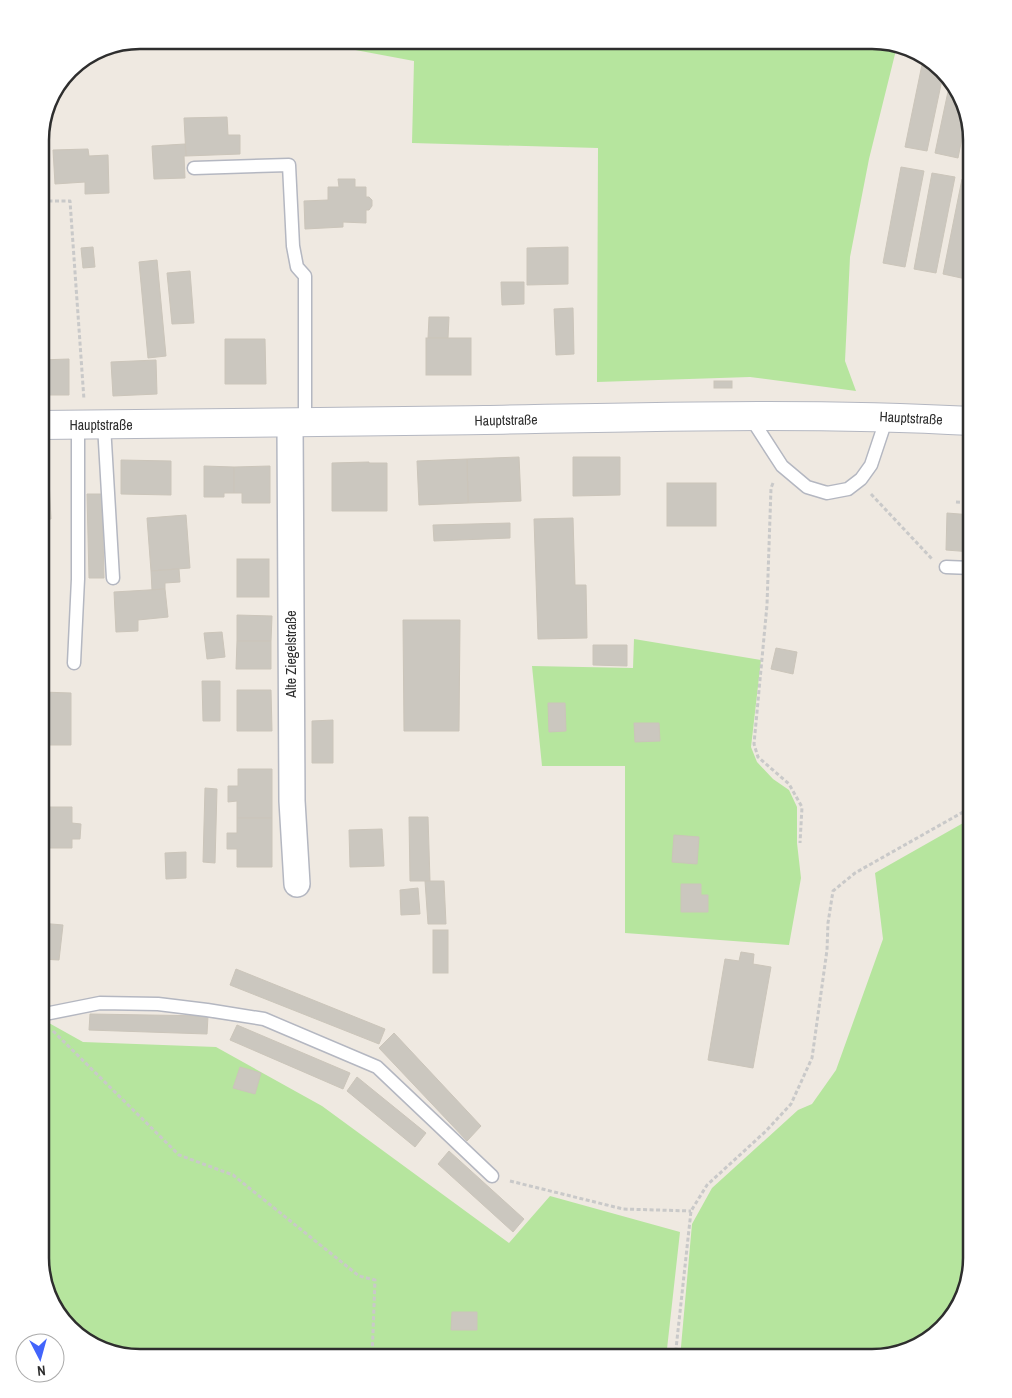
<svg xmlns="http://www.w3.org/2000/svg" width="1012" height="1398" viewBox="0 0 1012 1398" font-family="'Archivo Narrow',sans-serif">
	<rect width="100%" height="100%" fill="#efe9e1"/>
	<g fill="#b6e59e">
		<path d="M302,40H878L897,46L869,159L850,257L845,361L856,391L750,377L597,382L598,148L412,143L414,61Z"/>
		<path d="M634,639L761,660L751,747L757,762L773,779L789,790L797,807V843L801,878L789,945L625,933V766H542L532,666L633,668Z"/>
		<path d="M972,818V1258L958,1308L922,1344L872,1358H680L692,1224L712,1188L798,1110L812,1104L836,1070L883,939L875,873Z"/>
		<path d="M40,1018L83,1042L216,1047L322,1106L509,1243L550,1196L680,1232L666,1358H134L90,1344L54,1308L40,1258Z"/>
	</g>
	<g fill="#cbc7bf" stroke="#cbc5ba">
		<path d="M924,55L943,75L927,151L905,147Z"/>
		<path d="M950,82L958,90L966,118L958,158L935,153Z"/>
		<path d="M227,117L228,135H240V154L186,156L184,118Z"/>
		<path d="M972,139V161L967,160Z"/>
		<path d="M185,144L186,156H184L185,178L154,179L152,146Z"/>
		<path d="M88,149L89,156L108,155L109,193L85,194V182L55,184L53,150Z"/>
		<path d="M901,167L924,171L905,267L883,263Z"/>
		<path d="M932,173L955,177L936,273L914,269Z"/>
		<path d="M338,179H355V187H366V197H369L372,200V206L369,210H366V223L343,222V227L305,229L304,201L328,200V187H339Z"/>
		<path d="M962,179L972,181V246L966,279L943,274Z"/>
		<path d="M93,247L95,267L83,268L81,248Z"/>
		<path d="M568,247V284L527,285V248Z"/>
		<path d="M157,260L166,356L148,358L139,262Z"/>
		<path d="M190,271L194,323L172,324L167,273Z"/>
		<path d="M501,282H524V304L502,305Z"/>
		<path d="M972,293V315L968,314Z"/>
		<path d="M573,308L574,354L556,355L554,309Z"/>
		<path d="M429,317H449L448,338H428Z"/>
		<rect x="426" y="338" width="45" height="37"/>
		<path d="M225,339H265L266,384H225Z"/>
		<path d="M69,359V395H40V360Z"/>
		<path d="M156,360L157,394L113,396L111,362Z"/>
		<rect x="714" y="381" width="18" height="7"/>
		<path d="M519,457L521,501L468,503L467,459Z"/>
		<path d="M573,457H620V495L573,496Z"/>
		<path d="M40,459H48L51,519L40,520Z"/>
		<path d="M467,459L468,503L419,505L417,461Z"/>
		<path d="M121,460L171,461V495L121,494Z"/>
		<path d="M369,462V463H387V511H332V463Z"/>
		<path d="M204,466L234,467V493H224V497H204Z"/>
		<path d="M270,466V503H242V493H234V467Z"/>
		<rect x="667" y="483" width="49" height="43"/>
		<path d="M87,494H102L104,578H89Z"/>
		<path d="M947,513L972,515V552L946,550Z"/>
		<path d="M186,515L190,568L151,571L147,518Z"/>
		<path d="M573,518L575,585H586L587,638L538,639L534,519Z"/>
		<path d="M510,523V538L434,541L433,525Z"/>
		<rect x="237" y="559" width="32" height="38"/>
		<path d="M179,569L180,582L165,583V589L152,590L151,571Z"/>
		<path d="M165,589L168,617L138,620V631L116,632L114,592Z"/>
		<path d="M237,615L272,616L271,641H237Z"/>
		<path d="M403,620H460L459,731H404Z"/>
		<path d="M222,632L225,657L207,659L204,633Z"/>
		<path d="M237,641H271V669H236Z"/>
		<path d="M593,645H627V666L593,665Z"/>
		<path d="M776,648L797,652L793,674L771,669Z"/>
		<path d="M202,681H220V721H203Z"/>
		<path d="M237,690H271L272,731H237Z"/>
		<path d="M42,692L71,693V745H42Z"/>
		<path d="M548,703H565L566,731L549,732Z"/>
		<path d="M333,720V763H312V721Z"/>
		<path d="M634,723H659L660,741L635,742Z"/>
		<path d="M238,769H272V818H237V801L228,802V786H238Z"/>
		<path d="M205,788L217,789L215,863L203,862Z"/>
		<path d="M40,807H72V823L81,824L80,839H72V848H40Z"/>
		<path d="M409,817H428L430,881H410Z"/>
		<path d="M237,818H272V867H237V849H227V833H237Z"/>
		<path d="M382,829L384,866L350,867L349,830Z"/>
		<path d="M674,835L699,837L697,864L672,862Z"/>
		<path d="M186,852V878L166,879L165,853Z"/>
		<path d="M425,881H444L446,924H428Z"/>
		<path d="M681,884H701V895H708V912H681Z"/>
		<path d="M418,888L420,914L401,915L400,890Z"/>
		<path d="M40,923L63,925L59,960L40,959Z"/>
		<rect x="433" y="930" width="15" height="43"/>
		<path d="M741,952L754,954L753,964L771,967L753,1068L708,1060L725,959L739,961Z"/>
		<path d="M236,969L385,1029L379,1044L230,985Z"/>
		<path d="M90,1014L208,1016L207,1034L89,1030Z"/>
		<path d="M237,1025L350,1073L343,1089L230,1040Z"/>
		<path d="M394,1033L481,1126L467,1141L379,1048Z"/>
		<path d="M240,1067L261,1073L255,1094L233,1088Z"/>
		<path d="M357,1077L426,1133L415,1147L347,1091Z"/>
		<path d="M449,1151L524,1219L513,1232L438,1164Z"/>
		<path d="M452,1312H477V1330H451Z"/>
	</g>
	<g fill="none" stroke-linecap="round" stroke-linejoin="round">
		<g stroke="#b4b7c1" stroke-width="15">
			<g id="service">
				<path d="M194,168L289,165L293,246L297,267L305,276V424"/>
				<path d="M749,415L782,466L807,487L827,493L848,489L861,479L871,465L887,417"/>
				<path d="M104,425L113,578"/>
				<path d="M946,567L972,568"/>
				<path d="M74,663L78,579V425"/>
				<path d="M40,1015L100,1003L158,1004L207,1010L264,1019L377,1067L492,1176"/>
			</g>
		</g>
		<g stroke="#b4b7c1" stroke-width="28">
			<path id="minor" d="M290,424L292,801L297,884"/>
		</g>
		<g stroke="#b4b7c1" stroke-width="30">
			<path id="secondary" d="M40,425C189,424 337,423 485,420C647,417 810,412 972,421"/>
		</g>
		<g stroke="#c9c9c9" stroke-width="3" stroke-dasharray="4 2.5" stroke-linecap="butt">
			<path d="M42,201H70L84,400"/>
			<path d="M773,483L771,488L767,605L754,744L758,757L789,784L802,807L800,843"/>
			<path d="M871,494L932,559"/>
			<path d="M956,502L972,503"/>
			<path d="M53,1031L179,1155L233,1175L359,1276L375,1280L372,1358"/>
			<path d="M510,1181L623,1209L691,1211"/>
			<path d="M675,1358L691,1211L707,1185L766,1131L791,1104L812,1058L827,950L828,923L833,891L855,873L972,807"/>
		</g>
		<use href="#service" stroke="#fff" stroke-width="12"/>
		<use href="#minor" stroke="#fff" stroke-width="25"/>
		<use href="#secondary" stroke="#fff" stroke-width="28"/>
	</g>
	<g text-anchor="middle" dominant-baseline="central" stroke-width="4" stroke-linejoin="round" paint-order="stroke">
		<g font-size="14" fill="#2e2e2e" stroke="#fff">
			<text transform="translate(911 418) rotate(3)">Hauptstraße</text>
			<text transform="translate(506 420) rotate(-1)">Hauptstraße</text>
			<text x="101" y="425">Hauptstraße</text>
			<text transform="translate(291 654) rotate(-90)">Alte Ziegelstraße</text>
		</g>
	</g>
	<path d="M0 0H1012V1398H0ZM140 49H872A91 91 0 0 1 963 140V1258A91 91 0 0 1 872 1349H140A91 91 0 0 1 49 1258V140A91 91 0 0 1 140 49Z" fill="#fff" fill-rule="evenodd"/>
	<path fill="none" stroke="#2e2e2e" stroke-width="2.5" d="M140 49H872A91 91 0 0 1 963 140V1258A91 91 0 0 1 872 1349H140A91 91 0 0 1 49 1258V140A91 91 0 0 1 140 49Z"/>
	<g transform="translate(40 1358) rotate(174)"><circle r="24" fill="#ffffff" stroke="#ababab"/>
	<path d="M0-4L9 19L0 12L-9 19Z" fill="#4264fb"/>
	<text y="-8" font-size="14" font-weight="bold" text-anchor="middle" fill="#2e2e2e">N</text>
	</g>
</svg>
